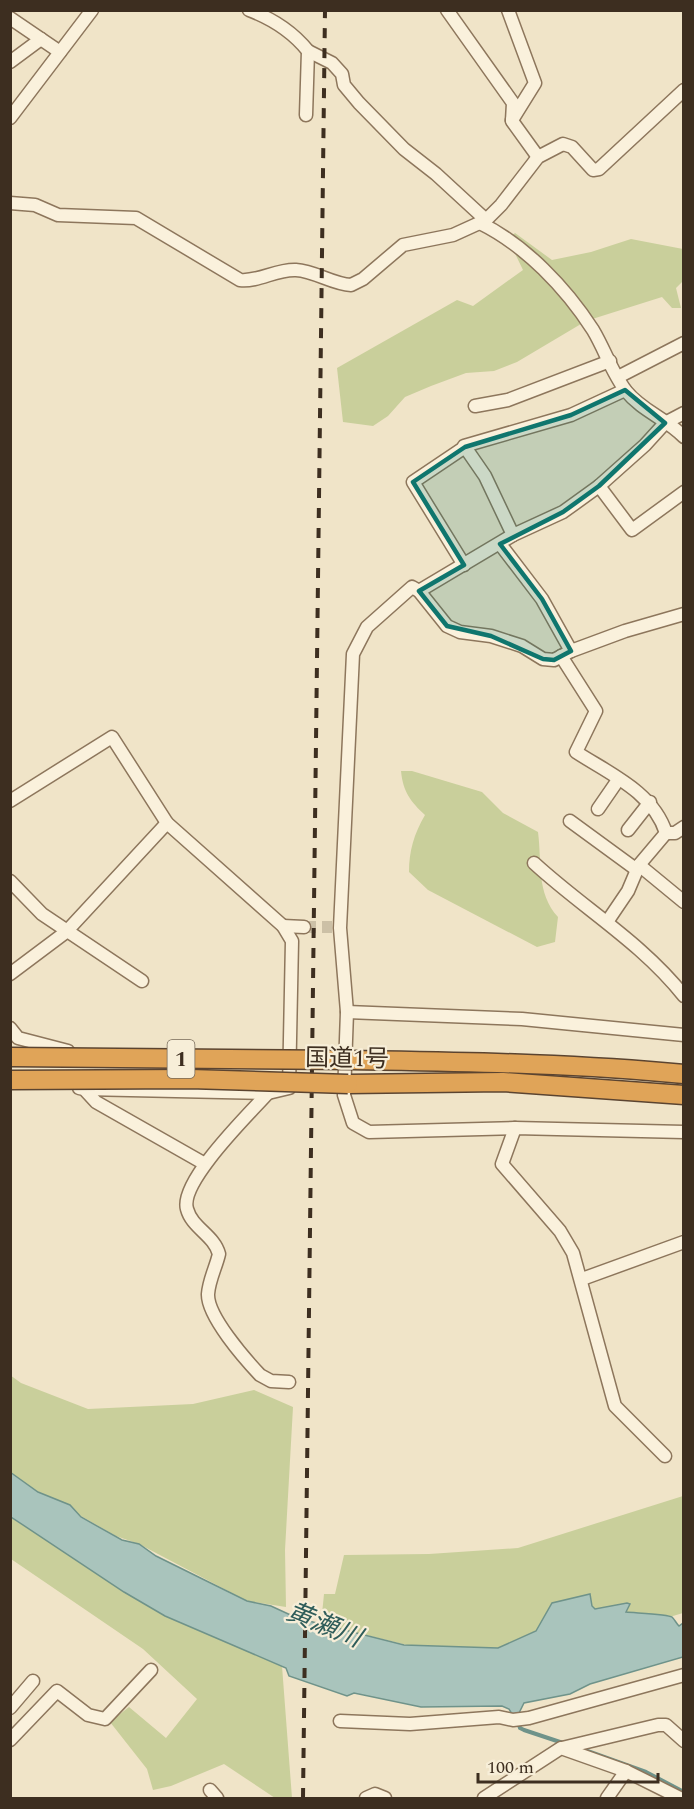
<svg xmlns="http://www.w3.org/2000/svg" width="694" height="1809" viewBox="0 0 694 1809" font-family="Spectral,'Noto Sans JP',serif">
	<rect width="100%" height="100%" fill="#f0e4c8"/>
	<g fill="#c9cf9b">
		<path d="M515,233L552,260L591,252L631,239L683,249V281L676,288L681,308H672L662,297L586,321L517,362L494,371L466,373L431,386L405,397L388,416L373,426L343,422L337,368L457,300L473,306L523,270L508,239Z"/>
		<path d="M401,771H412L482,792L503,813L538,832C542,862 536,893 558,917L555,942L537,947L428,890L409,872C409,851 414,834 425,815C411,802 403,792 401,771Z"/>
		<path d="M10,1375L21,1383L88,1409L193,1404L254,1390L293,1407L285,1550L286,1607L247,1601L139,1544L116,1536L11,1476Z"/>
		<path d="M683,1496V1613L636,1627L551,1606L536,1631L498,1648L411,1646L321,1624L324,1594H335L344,1555L429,1554L518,1548Z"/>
		<path d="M10,1517L51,1543L282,1666L292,1798H275L224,1764L171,1786L153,1790L147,1769L110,1722L129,1707L166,1738L197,1699L143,1649L11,1559Z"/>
	</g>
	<path fill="#a9c4bc" stroke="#6f938a" stroke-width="1.5" d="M10,1472L38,1492L70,1505L81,1517L122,1540L139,1544L156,1556L247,1601L271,1606L297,1618L404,1645L498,1648L536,1631L552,1603L590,1594L592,1606L595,1609L627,1603L630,1604L626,1612C635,1613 668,1614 672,1617C675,1620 676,1623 679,1626L683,1623V1657L590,1684L570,1694L524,1703L519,1713L512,1714L509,1709L502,1706L421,1707L354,1693L347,1696L289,1676L286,1668L165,1616L124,1592L11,1517Z"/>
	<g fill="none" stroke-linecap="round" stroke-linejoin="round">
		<g stroke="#6f938a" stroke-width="4">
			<path d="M518,1722L520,1728L524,1730L566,1744"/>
			<path d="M579,1748L646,1772L684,1792"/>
		</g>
		<path stroke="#ccc0a6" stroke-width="12" stroke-dasharray="12 6" stroke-linecap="butt" d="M304,927H332"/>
		<g stroke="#8d765c" stroke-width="15">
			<g id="minor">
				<path d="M249,10C273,19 292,31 308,51L306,115"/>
				<path d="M447,10L513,103L512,121L538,157"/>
				<path d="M508,10L535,83L512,120"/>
				<path d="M10,18L60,52"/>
				<path d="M308,51L332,63L342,74L344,85L359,103L404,149L436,174L486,220"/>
				<path d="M10,62L41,39"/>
				<path d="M10,118L92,10"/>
				<path d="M10,203L35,205L58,215L136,218L240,280C259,282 276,269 296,270C315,271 332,284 351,285L363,279L403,245L453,235L486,220L501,205L538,157L563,144L572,147L593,170L599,169L684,90"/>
				<path d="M480,223C525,245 566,288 593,330C605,350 612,373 626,391C642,411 667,419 684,437"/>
				<path d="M618,377L684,343"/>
				<path d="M475,406L508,400L610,361"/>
				<path d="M464,446L571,415L625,390"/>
				<path d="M599,486L632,530L684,492"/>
				<path d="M500,544L542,599L571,651"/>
				<path d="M464,565L413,482L465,447L485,476L513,535"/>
				<path d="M419,591L513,535L563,512L599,486L645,445L665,423L684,413"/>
				<path d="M684,614L625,631L571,651L554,660L543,659L522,646L491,636L460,632L447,626L419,591L412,587L367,627L353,654L340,928L347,1012L344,1095L353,1123L369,1132L515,1128L684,1132"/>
				<path d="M561,656L596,711L576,752C610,774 653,792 666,833L639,865L628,891L607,922"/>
				<path d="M10,801L112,737L167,823L283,926L292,941L289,1088L268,1093L84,1089"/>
				<path d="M598,809L618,780"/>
				<path d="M570,821L637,870"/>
				<path d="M628,830L650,802"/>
				<path d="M666,833H675L684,827"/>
				<path d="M534,863C584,909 641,942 684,996"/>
				<path d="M639,865L684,902"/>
				<path d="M10,881L42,914L142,981"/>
				<path d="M283,926L304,927"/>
				<path d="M10,974L66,932L167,823"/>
				<path d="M347,1012L522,1019L684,1035"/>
				<path d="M10,1028L18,1038L68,1051"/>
				<path d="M79,1088L84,1089L96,1102L205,1164"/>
				<path d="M268,1093C250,1113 179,1182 187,1209C192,1228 214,1235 219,1254C216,1267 209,1280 208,1294C207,1316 245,1359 260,1375L271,1381L289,1382"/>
				<path d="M515,1128L502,1164L560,1231L573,1253L615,1406L665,1456"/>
				<path d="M582,1279L684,1242"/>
				<path d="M10,1708L33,1681"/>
				<path d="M340,1721L410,1724L499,1717L513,1720L529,1718L684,1675"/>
				<path d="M10,1740L57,1691L88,1715L105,1719L151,1670"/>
				<path d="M562,1748L658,1725H666L684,1741"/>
				<path d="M210,1790L217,1798"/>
				<path d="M366,1798L375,1794L385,1798"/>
				<path d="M484,1798L561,1748L626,1771L680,1798"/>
				<path d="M607,1798L626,1771"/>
			</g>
		</g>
		<g stroke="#5b4430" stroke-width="21">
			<g id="highway">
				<path d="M352,1060C463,1062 573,1063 684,1074"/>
				<path d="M348,1084L503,1082L684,1095"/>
			</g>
		</g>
		<use href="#minor" stroke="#faf1dc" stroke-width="12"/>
		<use href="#highway" stroke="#e0a458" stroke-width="18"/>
		<path stroke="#3d2e20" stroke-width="4" stroke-dasharray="10 10" stroke-linecap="butt" d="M303,1798L325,10"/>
		<g stroke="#5b4430" stroke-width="21" stroke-linecap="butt">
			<g id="highway-bridge">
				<path d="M10,1057L352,1060"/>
				<path d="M10,1080L190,1079L348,1084"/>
			</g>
		</g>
		<use href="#highway-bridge" stroke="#e0a458" stroke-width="18"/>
	</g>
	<path fill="#0f766e" fill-opacity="0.2" stroke="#0f766e" stroke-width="4.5" stroke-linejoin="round" d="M625,390L665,423L599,486L563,512L500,544L542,599L571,651L554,660L543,659L491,636L447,626L419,591L464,565L413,482L465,447L571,415Z"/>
	<g text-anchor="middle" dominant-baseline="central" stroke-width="4.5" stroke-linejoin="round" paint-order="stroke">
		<rect fill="#f7eed8" stroke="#756857" stroke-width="1.5" x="167.5" y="1040" width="27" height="38" rx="4.5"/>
		<g font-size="22" font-weight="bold" fill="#3d2e20">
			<text x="181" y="1059">1</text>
		</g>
		<g font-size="24" fill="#3d2e20" stroke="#f7eed8">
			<text transform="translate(347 1059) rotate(1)">国道1号</text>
		</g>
		<g font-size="26" font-style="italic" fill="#2f5d5a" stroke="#f7eed8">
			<text transform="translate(324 1625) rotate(22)">黄瀬川</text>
		</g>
	</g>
	<rect width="694" height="1809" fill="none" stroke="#3d2e20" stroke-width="24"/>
	<path d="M478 1773v9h180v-9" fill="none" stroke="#3d2e20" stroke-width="3"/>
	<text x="487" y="1773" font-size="18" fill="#3d2e20" stroke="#f7eed8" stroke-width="4.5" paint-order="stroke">100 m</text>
</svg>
